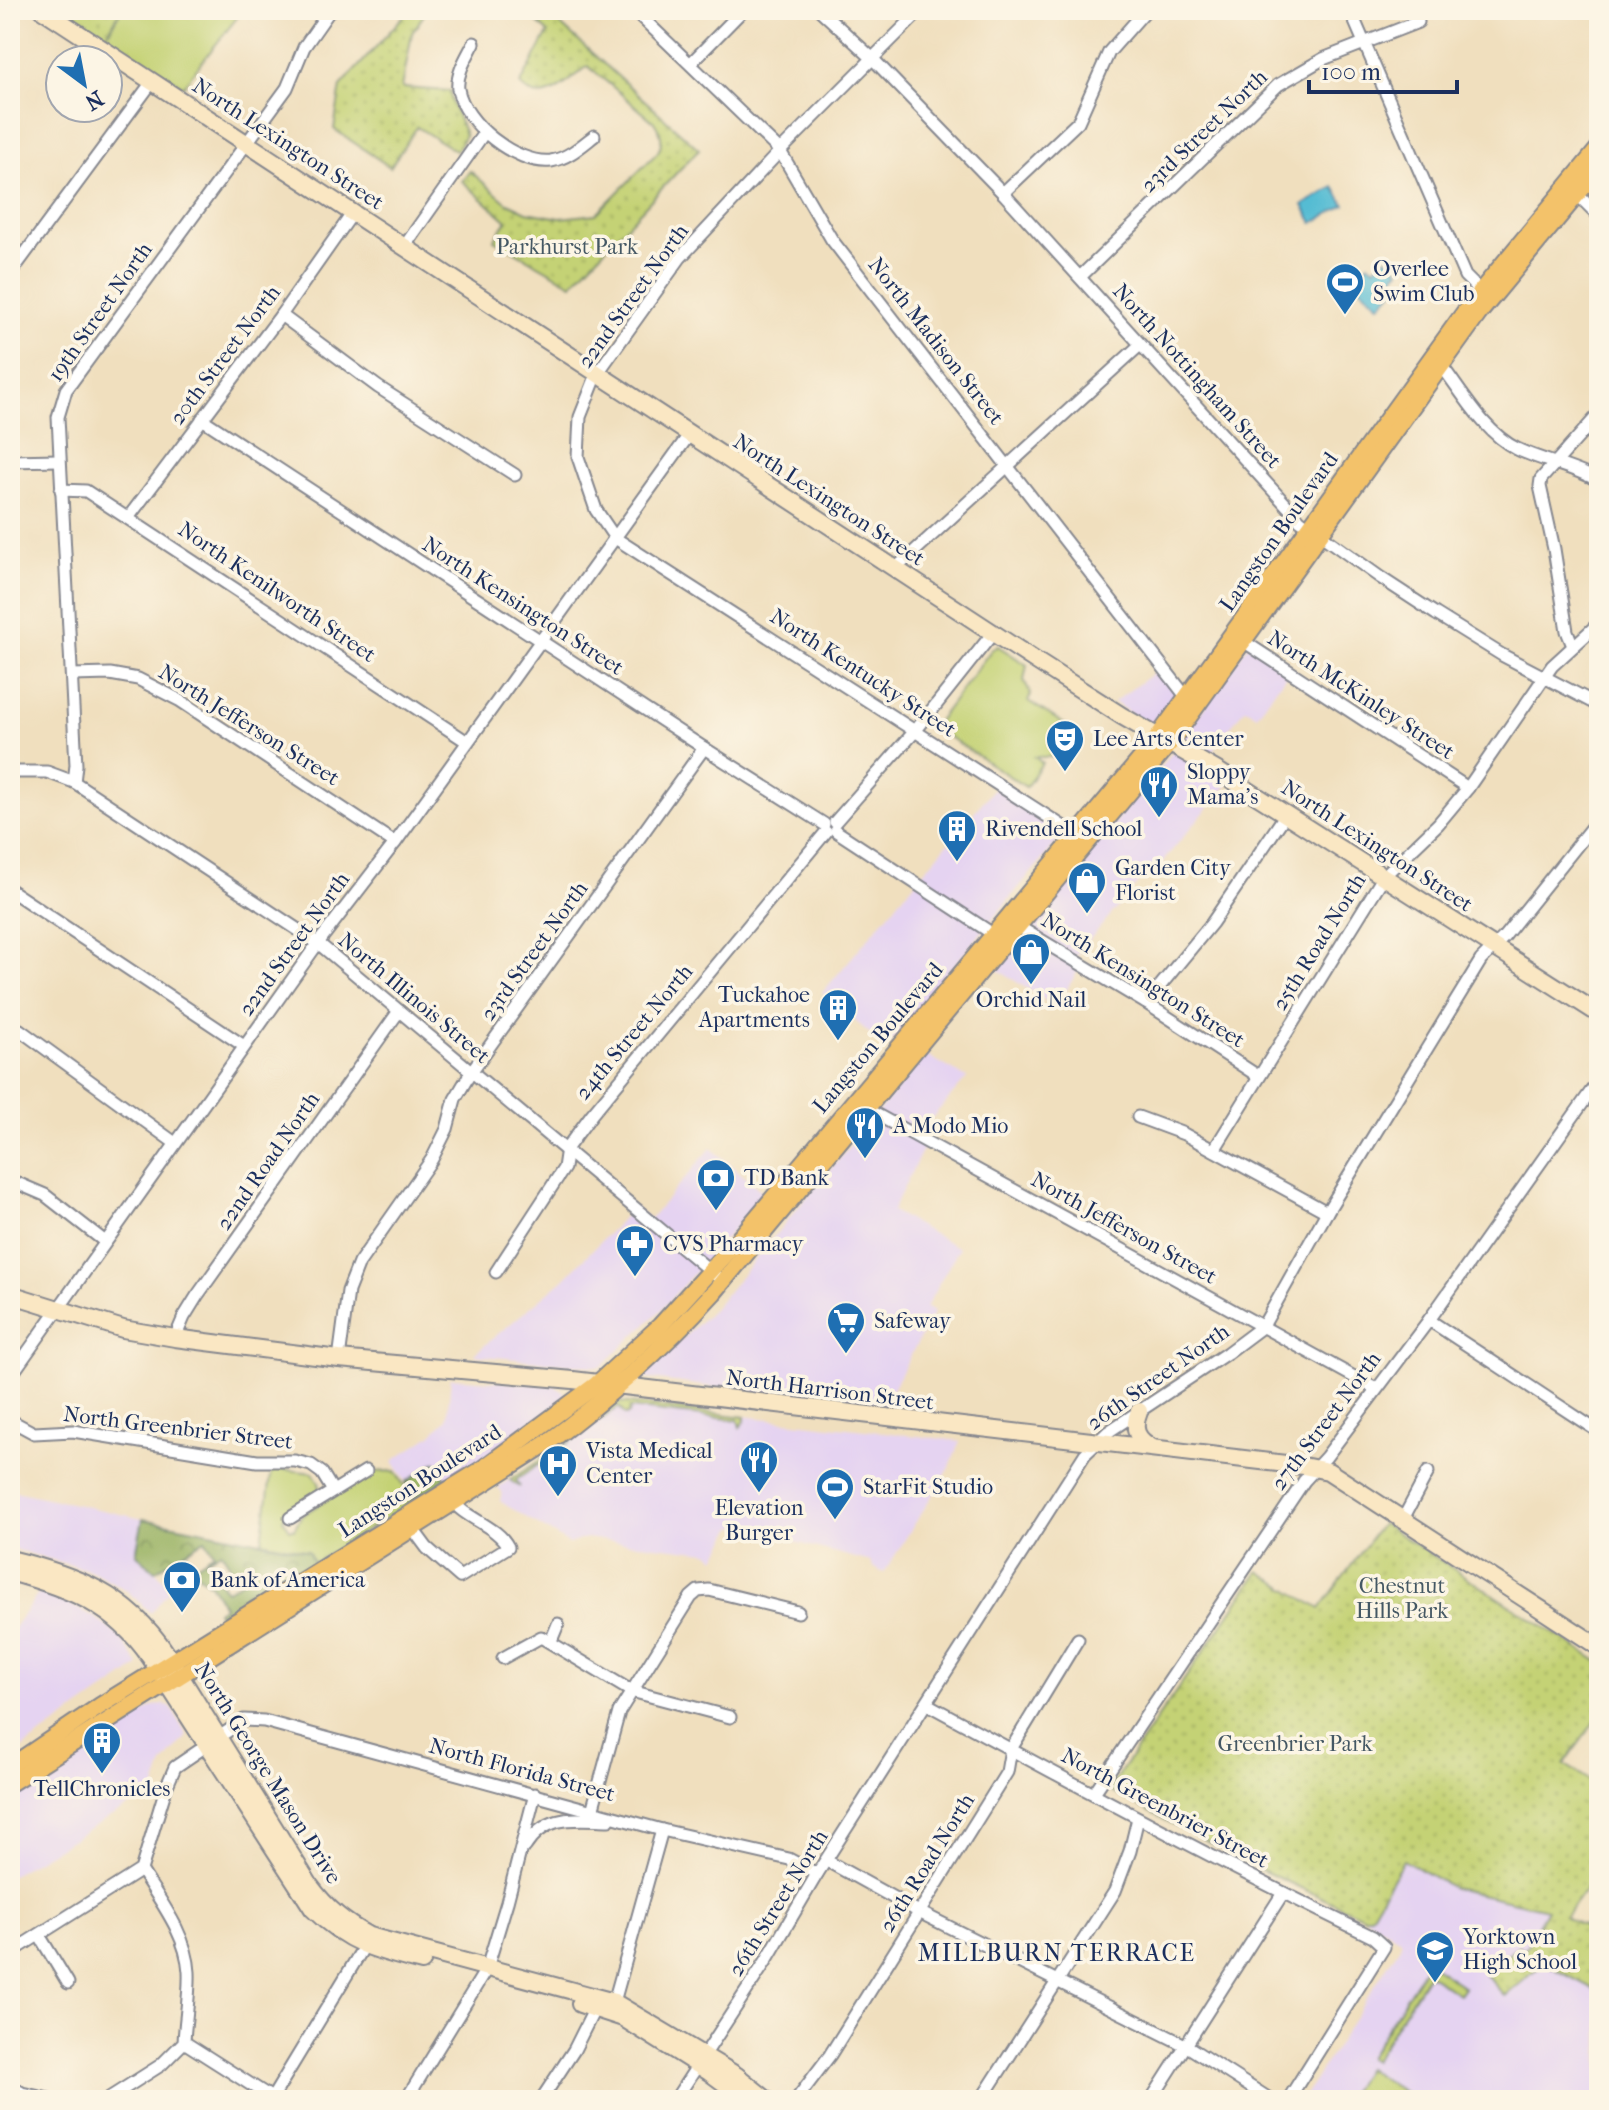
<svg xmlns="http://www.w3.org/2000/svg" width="1609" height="2110" viewBox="0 0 1609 2110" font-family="'IM FELL French Canon',serif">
	<defs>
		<pattern id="forest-crowns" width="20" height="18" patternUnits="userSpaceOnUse" patternTransform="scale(2)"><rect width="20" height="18" fill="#9bb466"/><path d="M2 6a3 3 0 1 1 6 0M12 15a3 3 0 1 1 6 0" fill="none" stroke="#7e9357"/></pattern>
		<pattern id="park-dots" width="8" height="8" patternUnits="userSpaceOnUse" patternTransform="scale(2)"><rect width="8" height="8" fill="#c4d274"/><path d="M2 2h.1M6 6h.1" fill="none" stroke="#a8b567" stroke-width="1.8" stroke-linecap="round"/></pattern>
	</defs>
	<rect width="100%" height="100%" fill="#fcf5e5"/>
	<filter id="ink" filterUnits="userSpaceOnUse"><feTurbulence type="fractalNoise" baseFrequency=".0125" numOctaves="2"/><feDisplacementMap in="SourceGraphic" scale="16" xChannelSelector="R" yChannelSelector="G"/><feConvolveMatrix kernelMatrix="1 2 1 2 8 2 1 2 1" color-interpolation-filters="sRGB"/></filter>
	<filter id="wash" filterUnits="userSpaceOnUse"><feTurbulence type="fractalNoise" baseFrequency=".006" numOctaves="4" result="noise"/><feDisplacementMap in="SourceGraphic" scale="32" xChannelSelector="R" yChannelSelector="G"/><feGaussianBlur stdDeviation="1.8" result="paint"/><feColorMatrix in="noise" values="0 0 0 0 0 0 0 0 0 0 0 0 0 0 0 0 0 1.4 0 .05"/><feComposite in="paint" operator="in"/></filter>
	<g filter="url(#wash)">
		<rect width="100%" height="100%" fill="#f0dfbe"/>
		<g fill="#e5d3f1">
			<path d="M1248,645L1289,671L1257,715L1245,708L1205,760L1232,779L1159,866L1154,864L1074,958L1082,964L1056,1007L995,968L1176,748Z"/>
			<path d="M1160,668L1180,694L1153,729L1114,702Z"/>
			<path d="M997,785L1067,830L886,1047L822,993Z"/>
			<path d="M926,1055L967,1078L915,1137L926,1143L892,1211L959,1248L926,1307L934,1312L882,1409L643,1378L714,1308Z"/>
			<path d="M711,1148L765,1194L660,1311L601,1367L473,1355L563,1280L634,1207L650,1219Z"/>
			<path d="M451,1378L555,1386L564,1393V1399L542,1419L419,1503L393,1461L431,1435L447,1419Z"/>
			<path d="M619,1402L960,1441L950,1467L884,1573L873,1567L871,1562L734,1526L716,1558L708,1552L585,1538L569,1544L500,1501L502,1493L498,1487L559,1448Z"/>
			<path d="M10,1490L143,1519L136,1554L172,1587L151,1613L126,1590L92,1571L10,1548Z"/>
			<path d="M39,1593L61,1600L94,1617L120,1637L139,1666L10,1757V1633Z"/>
			<path d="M164,1704L171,1708L187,1736L163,1764L154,1791L10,1876V1795L154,1706Z"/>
			<path d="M1403,1860L1453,1888L1547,1909L1524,1951L1520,1946L1505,1996L1544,1963L1599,1992V2100H1302L1400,1946L1402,1940L1364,1917L1371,1915Z"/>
		</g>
		<g fill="#c4d274" stroke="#708069" stroke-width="2">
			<path d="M121,10H243L183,86L106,36Z"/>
			<path d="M998,646L1027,665L1024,680L1031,695L1028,701L1075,731L1063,750H1058L1053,746V757H1035L1042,763L1026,787L938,730L935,725L992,649Z"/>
			<path d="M618,1402L745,1417V1421L740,1427L738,1420L630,1408L629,1414L625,1415L619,1407L559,1450L560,1457L553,1455L516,1480L520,1487L510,1480L559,1448Z"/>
			<path d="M272,1468L313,1473L319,1482L320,1490L314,1499L286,1513L283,1519L290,1529H294L301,1516L371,1472L395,1471L414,1501L314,1563L307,1551L262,1541Z"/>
			<path d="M1428,1963L1464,1987L1459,1994L1428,1974L1373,2061L1368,2058Z"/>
			<path d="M1366,2068L1416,2100L1346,2099Z"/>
		</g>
		<g fill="url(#forest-crowns)" stroke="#5b7262" stroke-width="2" fill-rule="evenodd">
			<path d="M436,1462L446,1480L416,1499L406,1482Z"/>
			<path d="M143,1519L308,1551L314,1563L222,1620L217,1611L224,1606L211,1585L190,1569L214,1553L205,1539L155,1571L136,1554ZM221,1551L235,1573L242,1568L248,1577L226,1591L206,1560Z"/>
		</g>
		<g fill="url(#park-dots)" stroke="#708069" stroke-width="2">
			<path d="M66,10H121L106,36Z"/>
			<path d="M409,10H427L412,33L402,88L450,91C451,108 460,119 465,135L456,151L417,127L390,167L334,129L341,86Z"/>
			<path d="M525,10H544L699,149L572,284L494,240L507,221L462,181L470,171L506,202L527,212L560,218L596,214L658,152C664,139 661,133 654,122L588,66C568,81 543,110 520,85L548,33Z"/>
			<path d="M1382,1523L1599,1662V1716L1564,1764L1599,1786V1870L1565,1917L1599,1934V1992L1544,1963L1505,1996L1486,1975L1519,1945L1524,1951L1547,1909L1453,1888L1403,1860L1371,1915L1364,1917L1255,1867L1112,1792L1111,1786L1259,1571L1320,1609Z"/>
		</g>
		<g fill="#55bcd3" stroke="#387698" stroke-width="2">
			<path d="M1334,187L1345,205L1313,223L1303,205Z"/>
			<path d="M1385,257L1400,270L1389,281L1395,288L1380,305L1352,280L1368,263L1375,268Z"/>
		</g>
	</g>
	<g filter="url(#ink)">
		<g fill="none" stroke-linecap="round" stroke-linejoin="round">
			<g stroke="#86878e" stroke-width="15">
				<g id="street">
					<path d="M634,10L780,151L832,240L1191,703"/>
					<path d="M820,10L872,58L1003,193L1300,520L1381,578L1436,614L1502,655L1596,704"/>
					<path d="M921,10L780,151L680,258L597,374L580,417L578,457L596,510L615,538L1081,838"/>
					<path d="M1350,10L1465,276L1483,294"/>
					<path d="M474,43C467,57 456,73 458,89C464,123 516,165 551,161C568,158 580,147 594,136"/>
					<path d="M691,63L743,10"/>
					<path d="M1003,193L1078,122L1109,52L1146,10"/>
					<path d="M1577,194L1599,216"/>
					<path d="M404,247L484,133"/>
					<path d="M10,274L152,82"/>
					<path d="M1080,277L1278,85L1323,59L1418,22"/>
					<path d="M281,315L378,387L515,475"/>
					<path d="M1438,361C1461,390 1483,432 1517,449C1544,462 1573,466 1599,481"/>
					<path d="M202,419L704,748L824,824"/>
					<path d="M10,461L59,460"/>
					<path d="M61,490L86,491L466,741"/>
					<path d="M128,518L281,315L352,214"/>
					<path d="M895,569L1140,345"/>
					<path d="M1237,637L1468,788"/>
					<path d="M1573,646L1567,631L1554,549L1540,486L1541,479L1599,414"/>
					<path d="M72,675L110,674L138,679L179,700L395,843"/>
					<path d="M10,772H47L74,782L318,943L715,1275"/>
					<path d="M74,782L76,765L58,417L66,390L287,88L304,47L330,10"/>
					<path d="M835,822L916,730L993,633"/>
					<path d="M836,831L999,938"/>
					<path d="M10,890L244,1046"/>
					<path d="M1014,924L1146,1003L1258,1076"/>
					<path d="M1146,1003L1212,923L1286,814"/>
					<path d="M10,1025L20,1030L175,1143"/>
					<path d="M861,1106L1376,1389"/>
					<path d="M1138,1117L1184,1134L1327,1212"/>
					<path d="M1214,1150L1384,876L1438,824L1468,788L1552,666L1599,623"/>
					<path d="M10,1180L45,1195L104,1241"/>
					<path d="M496,1272L564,1168L567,1148L592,1114L826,832"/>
					<path d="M1429,1320L1599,1432"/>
					<path d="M175,1338L184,1317L197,1296L399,1011"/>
					<path d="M339,1359L348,1291L359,1263L432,1159L447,1129L455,1099L471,1072L704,748"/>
					<path d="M10,1377L318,943L395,843L689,435"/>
					<path d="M10,1420L34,1433L73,1431L257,1461H295L311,1465L322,1473L333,1491"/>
					<path d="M290,1518L366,1471"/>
					<path d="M1403,1519L1428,1472"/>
					<path d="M410,1525L427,1548L460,1577L508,1547C497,1525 464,1519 450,1498"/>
					<path d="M551,1641L558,1624"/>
					<path d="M503,1658L541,1637L631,1691L730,1717"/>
					<path d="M927,1704C1074,1784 1222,1864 1373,1937L1384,1947L1288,2100"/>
					<path d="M1094,1793L1304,1481L1326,1457L1429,1320L1599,1080"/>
					<path d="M592,1811L619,1712L691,1597L698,1591L709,1590L798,1612"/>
					<path d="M525,1847C547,1813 574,1819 609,1820"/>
					<path d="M827,1861L921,1913L1187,2046L1271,2100"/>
					<path d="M39,1935L68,1983"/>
					<path d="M10,1953L141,1870L166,1788L175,1767L244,1720L264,1721L662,1830L789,1859L817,1874"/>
					<path d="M614,2002L662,1830"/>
					<path d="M184,2042L275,2100"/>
					<path d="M10,2086L22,2093L53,2100"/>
					<path d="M106,2100L161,2065L184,2042C185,2019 190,1995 189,1972C187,1935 160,1901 141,1870"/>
					<path d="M271,2100L368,1940"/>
					<path d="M406,2100L487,1968L507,1902L535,1794"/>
					<path d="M541,2100L574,2050L597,2004"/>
					<path d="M675,2100L766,1961L817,1874L1085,1454L1108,1432L1227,1353L1263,1326L1327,1212L1481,960L1503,938L1599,818"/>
					<path d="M796,2100L830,2055L1007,1772L1011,1749L1078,1639"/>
					<path d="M981,2100L1115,1891L1130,1851L1138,1818"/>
					<path d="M1151,2100L1283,1893"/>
				</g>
			</g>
			<g stroke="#86878e" stroke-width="20">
				<g id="secondary">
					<path d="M43,10L1036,661L1122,716L1221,773L1599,1014"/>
					<path d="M10,1294L123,1329L175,1338L339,1359L573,1380L1303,1466L1328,1471L1599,1647"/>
					<path d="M1139,1411C1132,1429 1136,1439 1153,1448"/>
					<path d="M10,1559C76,1575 127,1594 166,1653L311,1887C327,1909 346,1924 369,1936L614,2002L736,2075L767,2100"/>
					<path d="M10,1572C69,1588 114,1605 150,1657L313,1909C347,1943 377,1951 422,1962"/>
					<path d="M580,2004L623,2018L709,2072L747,2100"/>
				</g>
			</g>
			<g stroke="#86878e" stroke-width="20">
				<g id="primary">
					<path d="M10,1767L100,1706L481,1470L596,1385L660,1326L744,1233L1150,748L1472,302L1599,148"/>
					<path d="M10,1783L547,1443C608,1398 663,1348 714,1292L1169,744L1479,313L1599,168"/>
				</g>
			</g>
			<use href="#street" stroke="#fff" stroke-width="11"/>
			<use href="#secondary" stroke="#fae7c3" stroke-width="16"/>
			<use href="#primary" stroke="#f3c26a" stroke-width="16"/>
		</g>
	</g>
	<defs>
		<g id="stadium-pin" transform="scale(2)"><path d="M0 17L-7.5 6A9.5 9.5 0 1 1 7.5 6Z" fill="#1f6fb2" stroke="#fcf5e5"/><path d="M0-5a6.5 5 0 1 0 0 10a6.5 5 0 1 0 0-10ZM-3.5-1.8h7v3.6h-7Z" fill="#fff"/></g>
		<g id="theatre-pin" transform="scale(2)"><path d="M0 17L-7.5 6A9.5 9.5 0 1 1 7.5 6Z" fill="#1f6fb2" stroke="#fcf5e5"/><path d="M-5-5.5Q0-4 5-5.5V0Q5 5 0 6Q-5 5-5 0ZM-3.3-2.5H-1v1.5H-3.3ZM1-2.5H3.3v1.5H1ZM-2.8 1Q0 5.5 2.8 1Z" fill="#fff"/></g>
		<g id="restaurant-pin" transform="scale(2)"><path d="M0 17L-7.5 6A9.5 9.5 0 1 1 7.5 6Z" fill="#1f6fb2" stroke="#fcf5e5"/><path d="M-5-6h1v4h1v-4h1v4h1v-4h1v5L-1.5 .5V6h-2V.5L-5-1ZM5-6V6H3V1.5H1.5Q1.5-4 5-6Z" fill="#fff"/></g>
		<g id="building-pin" transform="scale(2)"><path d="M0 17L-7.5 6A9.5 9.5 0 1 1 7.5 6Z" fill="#1f6fb2" stroke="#fcf5e5"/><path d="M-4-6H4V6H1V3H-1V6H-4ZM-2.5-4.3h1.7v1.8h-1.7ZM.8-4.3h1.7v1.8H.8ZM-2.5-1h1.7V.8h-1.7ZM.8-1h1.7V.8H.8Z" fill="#fff"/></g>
		<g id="shop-pin" transform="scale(2)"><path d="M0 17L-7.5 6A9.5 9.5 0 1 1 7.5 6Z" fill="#1f6fb2" stroke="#fcf5e5"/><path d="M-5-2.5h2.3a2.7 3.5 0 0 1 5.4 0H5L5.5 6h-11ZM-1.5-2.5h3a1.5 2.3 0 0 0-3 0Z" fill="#fff"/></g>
		<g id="bank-pin" transform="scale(2)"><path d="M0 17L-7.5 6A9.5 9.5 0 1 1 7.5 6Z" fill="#1f6fb2" stroke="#fcf5e5"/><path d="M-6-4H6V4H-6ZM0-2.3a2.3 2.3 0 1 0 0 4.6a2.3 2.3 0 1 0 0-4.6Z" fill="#fff"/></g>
		<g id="pharmacy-pin" transform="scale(2)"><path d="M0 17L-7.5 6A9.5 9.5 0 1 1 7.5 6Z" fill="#1f6fb2" stroke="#fcf5e5"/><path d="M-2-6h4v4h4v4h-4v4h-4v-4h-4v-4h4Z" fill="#fff"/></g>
		<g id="supermarket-pin" transform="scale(2)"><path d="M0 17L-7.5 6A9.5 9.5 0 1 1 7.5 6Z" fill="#1f6fb2" stroke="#fcf5e5"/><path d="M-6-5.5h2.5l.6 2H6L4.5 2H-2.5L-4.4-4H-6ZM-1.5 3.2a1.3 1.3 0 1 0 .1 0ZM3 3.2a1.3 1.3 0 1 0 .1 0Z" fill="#fff"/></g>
		<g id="hospital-pin" transform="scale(2)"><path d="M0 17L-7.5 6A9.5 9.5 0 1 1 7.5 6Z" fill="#1f6fb2" stroke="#fcf5e5"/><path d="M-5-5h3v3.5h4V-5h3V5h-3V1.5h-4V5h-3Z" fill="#fff"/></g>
		<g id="school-pin" transform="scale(2)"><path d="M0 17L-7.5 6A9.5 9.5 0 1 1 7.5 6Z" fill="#1f6fb2" stroke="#fcf5e5"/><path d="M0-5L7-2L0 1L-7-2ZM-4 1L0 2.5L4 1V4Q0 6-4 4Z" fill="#fff"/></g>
	</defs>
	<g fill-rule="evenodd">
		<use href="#stadium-pin" x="1345" y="282"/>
		<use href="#theatre-pin" x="1065" y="739"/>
		<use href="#restaurant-pin" x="1159" y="785"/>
		<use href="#building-pin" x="957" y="829"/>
		<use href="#shop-pin" x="1087" y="881"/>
		<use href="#shop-pin" x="1031" y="952"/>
		<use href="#building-pin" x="838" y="1008"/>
		<use href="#restaurant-pin" x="865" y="1126"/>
		<use href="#bank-pin" x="716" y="1178"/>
		<use href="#pharmacy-pin" x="635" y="1244"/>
		<use href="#supermarket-pin" x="846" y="1321"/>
		<use href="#restaurant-pin" x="759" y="1460"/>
		<use href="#hospital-pin" x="558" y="1464"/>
		<use href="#stadium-pin" x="835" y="1487"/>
		<use href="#bank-pin" x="182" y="1580"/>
		<use href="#building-pin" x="102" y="1741"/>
		<use href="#school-pin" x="1435" y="1950"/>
	</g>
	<g text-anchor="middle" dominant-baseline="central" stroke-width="7" stroke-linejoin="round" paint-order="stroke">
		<g font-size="22" fill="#1b2f5e" stroke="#fcf5e5">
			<text transform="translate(1204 131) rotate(-44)">23rd Street North</text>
			<text transform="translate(288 144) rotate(33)">North Lexington Street</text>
			<text transform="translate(633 296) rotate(-54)">22nd Street North</text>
			<text transform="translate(100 312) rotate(-55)">19th Street North</text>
			<text transform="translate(936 341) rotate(52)">North Madison Street</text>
			<text transform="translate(225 355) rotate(-53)">20th Street North</text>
			<text transform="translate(1197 376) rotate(48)">North Nottingham Street</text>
			<text transform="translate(829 500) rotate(33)">North Lexington Street</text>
			<text transform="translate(1279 532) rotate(-55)">Langston Boulevard</text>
			<text transform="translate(277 592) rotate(34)">North Kenilworth Street</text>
			<text transform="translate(523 606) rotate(33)">North Kensington Street</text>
			<text transform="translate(863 673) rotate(33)">North Kentucky Street</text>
			<text transform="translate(1361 695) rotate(33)">North McKinley Street</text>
			<text transform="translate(249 725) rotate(32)">North Jefferson Street</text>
			<text transform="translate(1377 846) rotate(33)">North Lexington Street</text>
			<text transform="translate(1319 942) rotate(-58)">25th Road North</text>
			<text transform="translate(294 944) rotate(-54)">22nd Street North</text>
			<text transform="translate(534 951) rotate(-54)">23rd Street North</text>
			<text transform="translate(1143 980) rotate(32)">North Kensington Street</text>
			<text transform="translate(414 998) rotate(40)">North Illinois Street</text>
			<text transform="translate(634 1032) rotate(-50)">24th Street North</text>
			<text transform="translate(878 1038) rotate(-50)">Langston Boulevard</text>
			<text transform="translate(268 1161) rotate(-55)">22nd Road North</text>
			<text transform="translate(1124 1228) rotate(29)">North Jefferson Street</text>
			<text transform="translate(1158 1377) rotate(-35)">26th Street North</text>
			<text transform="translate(830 1390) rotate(7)">North Harrison Street</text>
			<text transform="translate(1326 1421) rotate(-53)">27th Street North</text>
			<text transform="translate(178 1428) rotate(7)">North Greenbrier Street</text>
			<text transform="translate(420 1481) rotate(-33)">Langston Boulevard</text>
			<text transform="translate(522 1770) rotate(15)">North Florida Street</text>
			<text transform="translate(268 1773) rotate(58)">North George Mason Drive</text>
			<text transform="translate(1165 1808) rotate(28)">North Greenbrier Street</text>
			<text transform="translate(927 1863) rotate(-58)">26th Road North</text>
			<text transform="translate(778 1903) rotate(-58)">26th Street North</text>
		</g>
		<g font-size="22" fill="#455864" stroke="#fcf5e5">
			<text x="567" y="247">Parkhurst Park</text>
			<text x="1402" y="1586">Chestnut<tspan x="1402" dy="25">Hills Park</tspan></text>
			<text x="1295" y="1744">Greenbrier Park</text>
		</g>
		<g font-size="22" fill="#1b2f5e" stroke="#fcf5e5" text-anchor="start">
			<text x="1373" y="269">Overlee<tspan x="1373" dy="25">Swim Club</tspan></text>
			<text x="1093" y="739">Lee Arts Center</text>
			<text x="1187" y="772">Sloppy<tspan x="1187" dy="25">Mama's</tspan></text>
			<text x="985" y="829">Rivendell School</text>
			<text x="1115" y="868">Garden City<tspan x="1115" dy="25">Florist</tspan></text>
			<text x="810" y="995" text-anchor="end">Tuckahoe<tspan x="810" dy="25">Apartments</tspan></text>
			<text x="1031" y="1000" text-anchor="middle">Orchid Nail</text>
			<text x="893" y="1126">A Modo Mio</text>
			<text x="744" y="1178">TD Bank</text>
			<text x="663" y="1244">CVS Pharmacy</text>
			<text x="874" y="1321">Safeway</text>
			<text x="586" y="1451">Vista Medical<tspan x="586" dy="25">Center</tspan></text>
			<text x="863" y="1487">StarFit Studio</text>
			<text x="759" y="1508" text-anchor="middle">Elevation<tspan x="759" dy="25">Burger</tspan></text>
			<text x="210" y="1580">Bank of America</text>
			<text x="102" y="1789" text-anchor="middle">TellChronicles</text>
			<text x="1463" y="1937">Yorktown<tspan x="1463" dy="25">High School</tspan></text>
		</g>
		<g font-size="24" letter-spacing="2" fill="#1b2f5e" stroke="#fcf5e5">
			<text x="1057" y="1953">MILLBURN TERRACE</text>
		</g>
	</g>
	<rect width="1609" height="2110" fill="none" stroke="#fcf5e5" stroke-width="40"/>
	<g transform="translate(84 84) rotate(148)"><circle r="38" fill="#fcf5e5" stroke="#a2a6af" stroke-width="2"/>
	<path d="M0-6L14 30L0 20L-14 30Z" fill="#1f6fb2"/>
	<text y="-12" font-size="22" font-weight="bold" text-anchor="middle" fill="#1b2f5e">N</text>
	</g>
	<path d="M1309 80v12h148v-12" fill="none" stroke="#1b2f5e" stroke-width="4"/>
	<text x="1321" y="80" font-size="24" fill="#1b2f5e" stroke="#fcf5e5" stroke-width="6" paint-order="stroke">100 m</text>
</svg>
